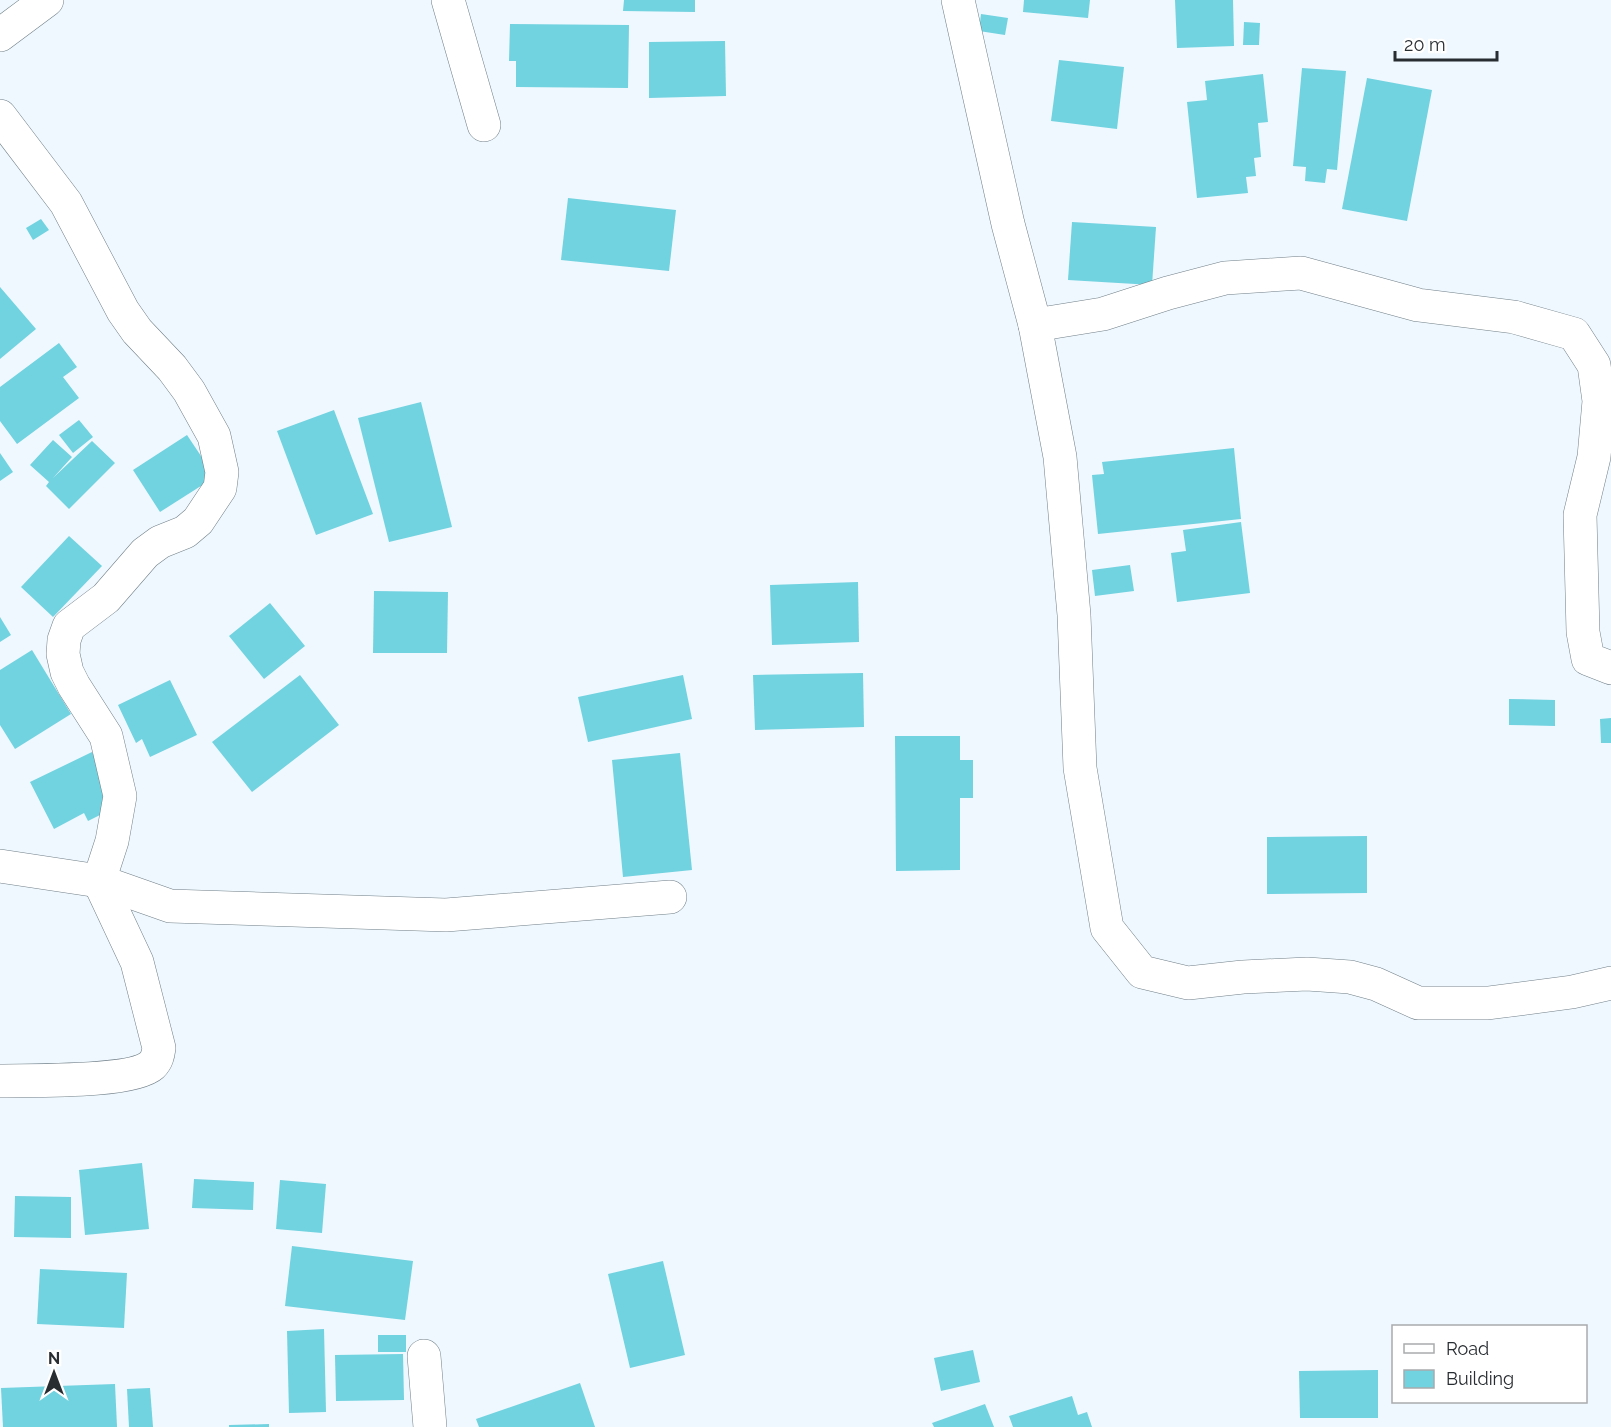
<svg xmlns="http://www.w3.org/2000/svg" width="1611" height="1427" viewBox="0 0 1611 1427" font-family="Raleway,sans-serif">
	<rect width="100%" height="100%" fill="#eff8fe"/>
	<g fill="#71d2e0">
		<path d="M624,0H695V12L623,11Z"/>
		<path d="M1024,0H1090L1088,18L1023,12Z"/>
		<path d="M1175,0H1233L1234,46L1177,48Z"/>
		<path d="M981,14L1008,18L1005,35L979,31Z"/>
		<path d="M1244,22L1260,23L1259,45H1243Z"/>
		<path d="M510,24L629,25L628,88L516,87V61H509Z"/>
		<path d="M725,41L726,96L649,98V42Z"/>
		<path d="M1059,60L1124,67L1117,129L1051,121Z"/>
		<path d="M1302,68L1346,71L1337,170L1327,169L1325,183L1305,181L1306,167L1293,166Z"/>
		<path d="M1263,74L1268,122L1258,123L1261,157L1254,158L1256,176L1246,177L1248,193L1197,198L1187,102L1207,100L1205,81Z"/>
		<path d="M1367,78L1432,90L1407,221L1342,209Z"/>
		<path d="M568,198L676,210L669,271L561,260Z"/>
		<path d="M41,219L49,230L33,240L26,228Z"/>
		<path d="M1072,222L1156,227L1152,285L1068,280Z"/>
		<path d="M0,287L36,329L0,359Z"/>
		<path d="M59,343L77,367L63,377L79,398L17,444L0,421V387Z"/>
		<path d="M421,402L452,527L389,542L358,418Z"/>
		<path d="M334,410L373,514L316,535L277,431Z"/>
		<path d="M79,420L93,437L73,453L59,435Z"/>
		<path d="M187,435L215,477L160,512L133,470Z"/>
		<path d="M53,440L72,457L53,478L92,441L115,463L69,509L46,486L49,482L30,465Z"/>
		<path d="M1234,448L1241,519L1098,534L1092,475L1104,474L1102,462Z"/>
		<path d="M0,453L13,472L0,481Z"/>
		<path d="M1241,522L1250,593L1177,602L1171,553L1186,551L1183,530Z"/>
		<path d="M69,536L102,566L53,617L21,587Z"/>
		<path d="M1130,565L1134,591L1095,596L1092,570Z"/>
		<path d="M858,582L859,642L772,645L770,585Z"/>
		<path d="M374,591L448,592L447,653H373Z"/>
		<path d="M270,603L305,646L264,679L229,636Z"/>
		<path d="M0,617L11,635L0,642Z"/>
		<path d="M32,650L71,714L15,749L0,725V670Z"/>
		<path d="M863,673L864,727L755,730L753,675Z"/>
		<path d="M300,675L339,725L252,792L212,742Z"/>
		<path d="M683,675L692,719L588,742L578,697Z"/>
		<path d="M170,680L197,735L150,757L142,739L136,743L118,705Z"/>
		<path d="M1509,699L1555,700V726L1509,725Z"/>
		<path d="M1611,718V743H1601L1600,719Z"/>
		<path d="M895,736H960V760H973V798H960V870L896,871Z"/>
		<path d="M92,752L115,798L110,810L88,821L84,813L54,829L30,782Z"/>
		<path d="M680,753L692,870L623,877L612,760Z"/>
		<path d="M1367,836V893L1267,894V837Z"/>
		<path d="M142,1163L149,1229L85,1235L79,1170Z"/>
		<path d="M194,1179L254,1182L253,1210L192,1208Z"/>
		<path d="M280,1180L326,1184L322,1233L276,1229Z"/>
		<path d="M15,1196L71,1197V1238L14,1237Z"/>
		<path d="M292,1246L413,1261L405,1320L285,1306Z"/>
		<path d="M663,1261L685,1355L630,1368L608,1274Z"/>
		<path d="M40,1269L127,1273L124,1328L37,1324Z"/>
		<path d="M324,1329L326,1412L289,1413L287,1331Z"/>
		<rect x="378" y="1335" width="28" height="17"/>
		<path d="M973,1350L980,1382L941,1391L934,1358Z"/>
		<path d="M403,1354L404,1400L336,1401L335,1355Z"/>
		<path d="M1378,1370V1418H1300L1299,1371Z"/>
		<path d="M580,1383L595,1427H479L476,1419Z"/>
		<path d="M115,1384L117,1427H3L1,1388Z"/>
		<path d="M150,1388L153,1427H129L127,1389Z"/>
		<path d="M1072,1396L1078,1415L1087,1412L1092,1427H1013L1009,1416Z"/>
		<path d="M985,1404L994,1427H934L932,1423Z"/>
		<path d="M269,1424V1427H229V1425Z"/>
	</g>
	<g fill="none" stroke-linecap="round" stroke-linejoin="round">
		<g stroke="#717f88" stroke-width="34">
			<g id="minor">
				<path d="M448,0L484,125"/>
				<path d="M958,0L1008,224L1035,325L1060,457L1074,615L1080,768L1107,928L1142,972L1188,983L1243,977L1307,974L1350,977L1376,984L1418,1003H1488L1572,992L1611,983"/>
				<path d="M0,35L47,0"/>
				<path d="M0,116L66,203L123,311L137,331L172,368L189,391L214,436L222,472L220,488L198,521L185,532L160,542L145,553L106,598L69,626L64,640L63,654L67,672L74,686L106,736L120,796L112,841L99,881L137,962L159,1048C158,1055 157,1060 152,1065C132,1083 30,1080 0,1081"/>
				<path d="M1035,325L1103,314L1168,293L1225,278L1301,273L1418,305L1514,317L1574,334L1594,365L1599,401L1594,457L1580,515L1583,632L1588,659L1611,668"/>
				<path d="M0,866L99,881L170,906L446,915L670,897"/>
				<path d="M424,1356L430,1427"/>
			</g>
		</g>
		<use href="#minor" stroke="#fff" stroke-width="33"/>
	</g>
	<rect x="1392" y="1325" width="195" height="78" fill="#ffffff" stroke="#a9abad" stroke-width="1.5"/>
	<rect x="1404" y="1344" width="30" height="9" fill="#ffffff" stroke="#a9abad" stroke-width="1.5"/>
	<text x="1446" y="1355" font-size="18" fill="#282d31">Road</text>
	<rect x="1404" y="1370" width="30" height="18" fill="#71d2e0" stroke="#a9abad" stroke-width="1.5"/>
	<text x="1446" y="1385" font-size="18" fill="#282d31">Building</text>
	<g transform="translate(54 1373)" stroke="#ffffff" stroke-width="4.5" paint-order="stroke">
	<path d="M0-4.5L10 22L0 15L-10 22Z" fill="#282d31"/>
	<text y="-9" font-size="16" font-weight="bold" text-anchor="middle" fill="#282d31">N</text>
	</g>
	<path d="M1395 51v9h102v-9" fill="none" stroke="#282d31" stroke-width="3"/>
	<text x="1404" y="51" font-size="18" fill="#282d31" stroke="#ffffff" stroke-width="4.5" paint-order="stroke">20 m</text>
</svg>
